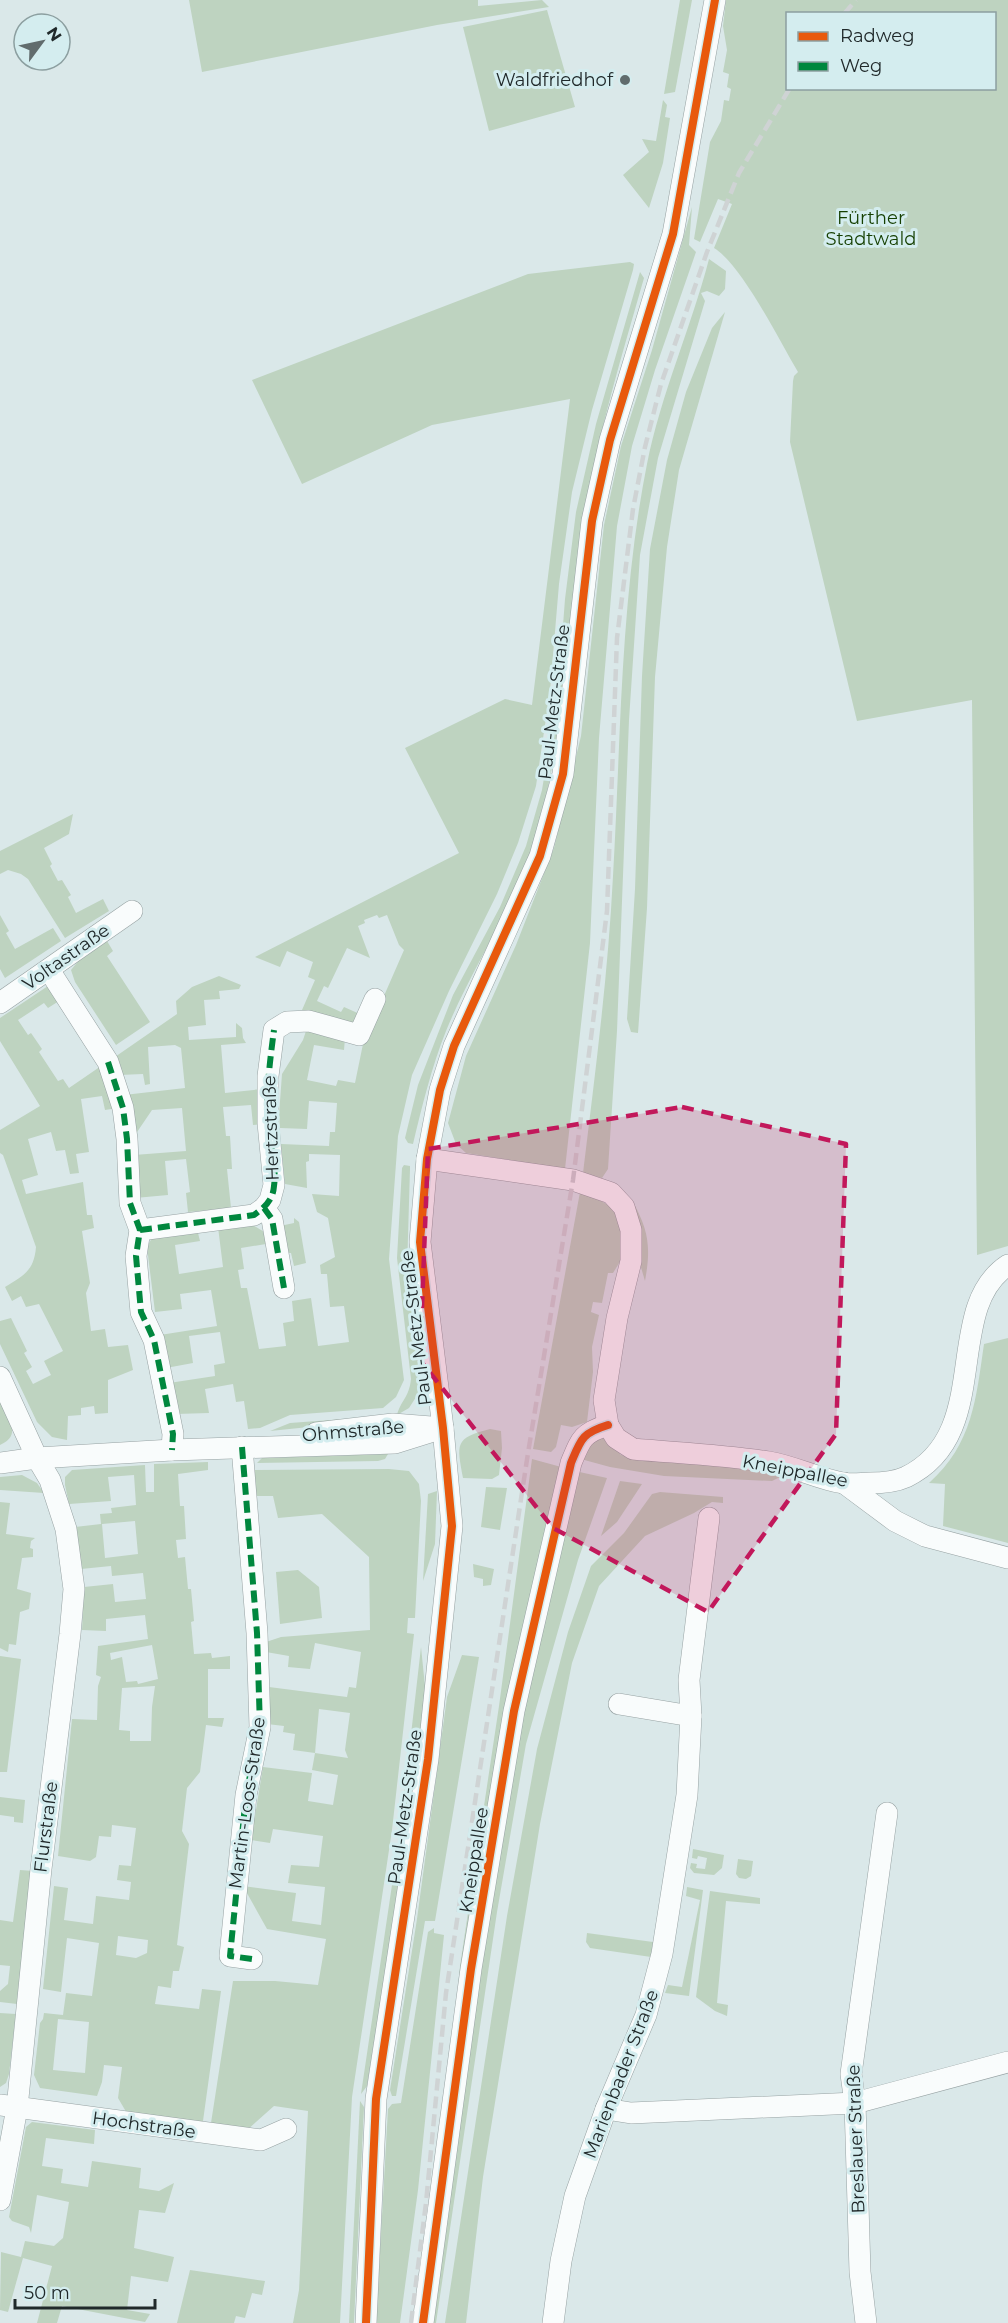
<svg xmlns="http://www.w3.org/2000/svg" width="1008" height="2323" viewBox="0 0 1008 2323" font-family="Montserrat,sans-serif">
	<rect width="100%" height="100%" fill="#dae8e9"/>
	<g fill="#bed3c0" fill-rule="evenodd">
		<path d="M189,0H478V6L542,0L549,7L437,25L202,72Z"/>
		<path d="M680,0H692L675,92L664,94Z"/>
		<path d="M726,0H1008V1246L977,1255L972,700L857,721L790,442L793,381L794,376L798,372C780,342 742,265 714,248L732,204L718,199L700,242L694,239L710,142L721,121L724,100L729,101L731,89L727,87L729,74L723,72L727,50L723,26ZM788,14H994V88H788Z"/>
		<path d="M547,10L575,107L489,131L463,27Z"/>
		<path d="M663,100L667,105L665,117L670,118L663,163L649,208L623,175L649,152L642,139L656,141Z"/>
		<path d="M692,207L689,245L696,252L655,370L632,446L617,526L599,738L590,943L565,1169L466,1153L456,1144L448,1123L466,1056L516,945L554,848L581,736L604,525L621,446L652,350Z"/>
		<path d="M709,259L726,271L725,289L719,296L707,291L701,293L705,301L658,458L640,555L629,720L617,1031L608,1169L602,1178L583,1173C595,1074 608,976 613,876C621,739 620,600 647,464C661,394 691,328 709,259Z"/>
		<path d="M630,262L634,264L633,270L592,410L572,492L559,584L550,691L536,786L518,843L497,894L449,991L412,1075L398,1136L389,1259L404,1380L396,1397L383,1408L290,1415L260,1428L248,1429L244,1401L236,1402L233,1384L205,1389L209,1413L176,1414L169,1383L215,1376L214,1365L225,1363L220,1332L189,1336L193,1363L166,1368L160,1335L217,1326L211,1290L180,1294L182,1309L155,1312L147,1247L153,1236L197,1229L200,1241L175,1245L179,1274L223,1267L218,1227L251,1224L271,1236L272,1243L241,1248L244,1269L238,1270L241,1288H247L259,1349L286,1346L283,1323L294,1321L292,1301L311,1298L318,1346L349,1342L344,1306L330,1307L327,1274H321L320,1265L335,1257L328,1218L317,1212L312,1194L339,1196L340,1155L309,1154V1161L306,1162L307,1188L285,1184L281,1144L329,1146L330,1132H335L337,1103L309,1101L307,1129L280,1128L279,1115L282,1074L303,1040L307,1028L345,1038L344,1050L314,1045L307,1080L336,1086L338,1080L355,1083L363,1044L404,950L399,945L387,915L379,918L377,915L364,920L365,923L358,926L370,958L347,948L328,988L324,986L317,1001L341,1012L344,1007L362,1015L359,1023L347,1025L302,1010L315,980L308,977L313,962L287,951L280,967L255,957L459,853L405,748L505,699L532,705L570,399L432,425L302,484L252,380L528,274Z"/>
		<path d="M640,272L644,278C620,362 594,446 582,533C566,636 565,741 534,842C514,908 472,967 446,1031C432,1066 422,1106 413,1144L408,1143L405,1138L418,1085L453,995L500,907L526,846L542,790L558,691L565,599L576,512L596,424Z"/>
		<path d="M725,312L679,470L667,547L655,677L647,908L638,1033L631,1032L627,1019L635,889L642,676L650,549L667,460L686,392L712,328Z"/>
		<path d="M73,814L69,834L44,848L52,864L50,866L58,881L62,880L71,895L68,897L76,913L103,899L109,911L65,938L28,879L21,874L8,870L0,874V851Z"/>
		<path d="M0,915L9,931L6,933L15,949L53,928L61,941L5,978L0,969Z"/>
		<path d="M107,941L113,951L107,956L150,1022L116,1045L75,982L71,970L80,959Z"/>
		<path d="M219,976L241,985L239,989L219,991L220,999L204,1000L206,1025L188,1027L189,1040L236,1037V1023L242,1028L243,1038L246,1043L221,1045L225,1093L262,1089V1124L253,1125L251,1105L223,1107L226,1136H230L232,1169H227L231,1208L188,1212L186,1193L190,1192L186,1159L165,1161L168,1195L135,1198L134,1155L186,1151L182,1108L152,1110L133,1138L124,1095L185,1088L181,1048L175,1045L148,1047L150,1084L145,1085L143,1074L119,1075L112,1059L177,1014L176,1001L192,987Z"/>
		<path d="M48,986L59,1001L48,1008L44,1003L18,1020L28,1035L31,1033L42,1049L39,1052L58,1081L63,1079L69,1088L104,1064L118,1108L105,1110L102,1096L81,1099L89,1152L76,1154L79,1173L70,1174L65,1150L56,1151L51,1132L28,1139L38,1175L22,1180L26,1194L83,1182L87,1215H92L94,1228L82,1231L90,1283L86,1293L91,1331L105,1329L108,1347L128,1345L133,1370L108,1380V1413L95,1414L94,1406L81,1408V1415L68,1416L67,1440L52,1437L37,1422L0,1344V1321L11,1318L27,1351L24,1353L32,1367L26,1371L33,1384L51,1375L44,1361L63,1351L39,1304L26,1307L21,1296L12,1301L5,1287C24,1275 34,1271 36,1247L3,1155L0,1153V1130L40,1106L0,1041V1018Z"/>
		<path d="M404,1165L410,1166V1169L407,1270L419,1373L418,1394L409,1408L397,1415C401,1400 409,1398 411,1379L397,1258L402,1168Z"/>
		<path d="M580,1192L594,1197L610,1206L621,1220V1260L613,1273H608L602,1303L593,1302L591,1312L599,1315L592,1347L593,1372L587,1422L572,1427L561,1425L556,1447L551,1452L533,1449Z"/>
		<path d="M633,1202C649,1231 651,1248 645,1281L640,1264L642,1247Z"/>
		<path d="M294,1218L299,1222L306,1263L294,1266L291,1253H284L280,1226L294,1223Z"/>
		<path d="M1008,1338V1543L943,1526L945,1484L929,1483C973,1444 976,1398 984,1344Z"/>
		<path d="M0,1402C8,1419 23,1435 0,1445Z"/>
		<path d="M384,1416L387,1419L270,1431L290,1423Z"/>
		<path d="M490,1429L501,1431L502,1448L499,1475L492,1479L463,1478C457,1444 454,1438 490,1429Z"/>
		<path d="M606,1436L621,1455L660,1461L763,1469L782,1476L772,1481L664,1476L610,1467L577,1458L587,1440Z"/>
		<path d="M388,1454L385,1459L378,1461L257,1463L262,1458Z"/>
		<path d="M532,1459L565,1468L443,2148L460,1966L499,1706Z"/>
		<path d="M208,1462V1470L178,1474L180,1506H184L186,1539L176,1540L178,1558L185,1557L188,1589H191L194,1621L191,1622L194,1654L211,1653L212,1658L230,1656V1669H208V1718H224L222,1727L206,1725L200,1772L187,1788L182,1831L189,1844L177,1945L184,1947L179,1971H173L171,1988L158,1986L155,2004L199,2009L202,1989L221,1991L203,2121L197,2125L128,2115L118,2098L122,2067L104,2065L102,2082L97,2096L40,2088L34,2075L40,2023L43,2019L44,2013L63,2015L66,1993L92,1996L99,1943L67,1938L61,1992L43,1989L54,1886L68,1888L64,1920L93,1924L96,1896L129,1900L131,1882L117,1880L119,1865L131,1866L136,1828L112,1825L111,1837L99,1836L96,1857L90,1861L58,1856L72,1719L97,1720L98,1686L101,1677L96,1675L98,1646L148,1639L145,1615L106,1619V1631L82,1630L84,1587L113,1584L115,1602L146,1599L143,1573L112,1576L111,1566L81,1569L75,1527L101,1524L100,1514L112,1513L111,1508L136,1505L134,1475L108,1477L111,1501L69,1504L65,1485V1477L72,1470L145,1465L146,1492H154V1464ZM135,1521L138,1554L105,1558L102,1524ZM152,1645L158,1679L138,1684L137,1681L126,1682L122,1657L111,1660L110,1653ZM155,1686L152,1707L151,1741H130V1731L119,1730L122,1688ZM118,1936L148,1940L147,1953L136,1958L116,1955ZM58,2019L89,2022L85,2073L53,2070Z"/>
		<path d="M389,1469L409,1471L419,1484L421,1501L415,1618H408L407,1633L414,1634L392,1830L352,2097L340,2323H293L299,2290L308,2111L274,2106L246,2131L214,2127L211,2123L233,1981H275L318,1985L326,1939L267,1929L243,1886L296,1893L292,1921L321,1925L325,1887L288,1883L291,1865L319,1867L323,1836L273,1829L270,1843L251,1840L263,1767L312,1773L308,1801L333,1805L338,1775L312,1770L315,1753L293,1750L295,1734L283,1732L284,1726L267,1724L269,1687L347,1697L349,1687L356,1688L361,1652L315,1643L310,1669L288,1667L289,1656L266,1652V1642L281,1637L370,1630L369,1557L322,1514L278,1518L273,1496H254L251,1475L254,1470ZM319,1709L350,1713L345,1750L348,1758L315,1753Z"/>
		<path d="M575,1471L607,1478L578,1560L526,1744L497,1912L436,2323H426L518,1712Z"/>
		<path d="M22,1475L37,1483L44,1493L0,1490V1477Z"/>
		<path d="M620,1481L642,1484L617,1522L601,1536Z"/>
		<path d="M486,1487L507,1488L500,1530L481,1527Z"/>
		<path d="M437,1491L435,1544L423,1581L428,1494Z"/>
		<path d="M660,1492L723,1497V1503L712,1502L694,1513L645,1536L599,1586L572,1663L540,1824L483,2177L466,2323H445L507,1916L537,1749L568,1632L591,1566L624,1533L652,1494Z"/>
		<path d="M0,1502L10,1503L6,1534L35,1538L31,1541L30,1548L33,1549V1557L22,1558L17,1589L31,1593L29,1609L20,1612L16,1645L9,1644L8,1652L0,1648Z"/>
		<path d="M473,1564L494,1569L491,1585L483,1586V1579L474,1577Z"/>
		<path d="M298,1570L319,1587L322,1618L280,1624L276,1572Z"/>
		<path d="M421,1647L426,1696L408,1833L367,2086L361,2094L400,1831Z"/>
		<path d="M462,1655L479,1657L435,1921H425L396,2096H392L390,2090L417,1919L447,1697Z"/>
		<path d="M0,1656L21,1659L7,1772H0Z"/>
		<path d="M0,1797L25,1800L23,1823L14,1822V1817L0,1815Z"/>
		<path d="M693,1849L724,1855L722,1868L714,1875L694,1873L690,1868L691,1863L697,1864L696,1868L705,1869L707,1858L698,1856L697,1859L692,1858Z"/>
		<path d="M738,1859L753,1861L751,1876L746,1879L739,1878L736,1874Z"/>
		<path d="M20,1870L33,1871L17,2004L0,2002V1991L8,1984L10,1966L0,1965V1920L13,1922Z"/>
		<path d="M687,1887L703,1890L689,1996L665,1993L668,1985L682,1987L700,1900L686,1896Z"/>
		<path d="M710,1891L760,1898V1904L726,1901L717,2003L728,2005L727,2016L715,2011L696,1997Z"/>
		<path d="M434,1928V1933L444,1935L418,2190L400,2323H376L388,2109L392,2104L401,2103L428,1932Z"/>
		<path d="M587,1933L653,1942L651,1957L590,1948L586,1942Z"/>
		<path d="M0,2013L16,2014L9,2074L6,2083L0,2087Z"/>
		<path d="M360,2101L364,2107L354,2323H349Z"/>
		<path d="M32,2122L95,2130L94,2144L46,2138L42,2166L63,2169L61,2183L88,2187L92,2161L141,2168L139,2188L159,2191L174,2183L165,2213L139,2210L134,2248L174,2257L168,2282L131,2276L127,2310L150,2314L145,2322L62,2306L57,2323H37L52,2266L23,2258L8,2312L0,2310L1,2252L21,2257L25,2241L54,2246L63,2238L69,2202L37,2195L31,2233L29,2227L12,2221L9,2217L26,2127Z"/>
		<path d="M190,2270L265,2281L262,2295L252,2293L245,2318L236,2316L234,2323H177Z"/>
	</g>
	<g fill="none" stroke-linecap="round" stroke-linejoin="round">
		<g stroke="#97a2a3" stroke-width="22">
			<g id="minor">
				<path d="M49,970L108,1062L123,1108L127,1139L130,1203L140,1230L136,1256L141,1312L154,1340L173,1434L172,1450"/>
				<path d="M0,1003L132,911"/>
				<path d="M427,1159L573,1180L611,1193L624,1207L631,1230V1261L617,1318L604,1400L608,1425L616,1438L633,1449C678,1453 724,1455 769,1462C794,1466 818,1479 843,1483C852,1485 862,1483 870,1483C882,1483 895,1482 906,1477C995,1434 941,1309 1008,1265"/>
				<path d="M264,1208L272,1219L284,1288"/>
				<path d="M140,1230L254,1215L264,1208L270,1200L274,1185L268,1123V1076L274,1030L287,1022L309,1021L359,1035L375,999"/>
				<path d="M0,1377L37,1458L50,1480L66,1529L74,1589L70,1634L41,1869L17,2108L0,2200"/>
				<path d="M316,1433L393,1424L431,1427"/>
				<path d="M242,1447L257,1633L260,1727L246,1795L230,1956L252,1959"/>
				<path d="M0,1463L37,1458L172,1450L395,1443L443,1428"/>
				<path d="M844,1483L895,1521L925,1536L1008,1558"/>
				<path d="M619,1704L691,1716"/>
				<path d="M0,2105L261,2140L286,2129"/>
				<path d="M606,2109L631,2113L855,2103L1008,2062"/>
				<path d="M366,2323L376,2099L428,1759L452,1526L443,1428L420,1242L427,1159L440,1090L454,1046L540,856L563,774L592,521L610,440L673,234L715,0"/>
				<path d="M423,2323L471,1969L514,1711L571,1463C581,1439 582,1433 608,1425"/>
				<path d="M553,2323L561,2261L575,2196L606,2109L646,2015L662,1954L687,1795L691,1716L689,1680L709,1518"/>
				<path d="M866,2323L860,2272L855,2103L851,2074L887,1813"/>
			</g>
		</g>
		<use href="#minor" stroke="#f9fcfc" stroke-width="21"/>
		<g stroke="#cfd3d4" stroke-width="4.5" stroke-dasharray="12 6" stroke-linecap="butt">
			<path d="M844,14L856,0"/>
			<path d="M411,2323L426,2203L446,1993L528,1453L573,1180L607,911L617,638L633,509L645,447L661,384L707,252L739,173L790,88"/>
		</g>
		<g stroke="#00873e" stroke-width="6" stroke-dasharray="12 6" stroke-linecap="butt">
			<path d="M108,1062L123,1108L127,1139L130,1203L140,1230L136,1256L141,1312L154,1340L173,1434L172,1450"/>
			<path d="M264,1208L272,1219L284,1288"/>
			<path d="M140,1230L254,1215C265,1207 273,1200 274,1186C277,1165 269,1142 268,1122C266,1091 270,1060 274,1030"/>
			<path d="M242,1447L257,1633L260,1727L246,1795L230,1956L252,1959"/>
		</g>
		<g stroke="#d4edef" stroke-width="11">
			<g id="cycleway">
				<path d="M366,2323L376,2099L428,1759L452,1526L443,1428L420,1242L427,1159L440,1090L454,1046L540,856L563,774L592,521L610,440L673,234L715,0"/>
				<path d="M423,2323L471,1969L514,1711L571,1463C581,1439 582,1433 608,1425"/>
			</g>
		</g>
		<use href="#cycleway" stroke="#e8590c" stroke-width="8"/>
	</g>
	<path fill="#c2185b" fill-opacity="0.2" stroke="#c2185b" stroke-width="4.5" stroke-dasharray="12 8" stroke-linejoin="round" d="M682,1107L846,1144L836,1434L708,1612L553,1528L420,1360L428,1149Z"/>
	<circle fill="#616c6d" stroke="#d4edef" stroke-width="2" cx="625" cy="80" r="6"/>
	<g text-anchor="middle" dominant-baseline="central" stroke-width="6" stroke-linejoin="round" paint-order="stroke">
		<g font-size="18" fill="#20292a" stroke="#d4edef" text-anchor="end">
			<text x="613" y="80">Waldfriedhof</text>
		</g>
		<g font-size="18" fill="#153f00" stroke="#d4edef">
			<text x="871" y="218">Fürther<tspan x="871" dy="21">Stadtwald</tspan></text>
		</g>
		<g font-size="18" fill="#20292a" stroke="#d4edef">
			<text transform="translate(554 702) rotate(-83)">Paul-Metz-Straße</text>
			<text transform="translate(66 957) rotate(-35)">Voltastraße</text>
			<text transform="translate(271 1128) rotate(-92)">Hertzstraße</text>
			<text transform="translate(416 1328) rotate(-97)">Paul-Metz-Straße</text>
			<text transform="translate(353 1431) rotate(-5)">Ohmstraße</text>
			<text transform="translate(795 1471) rotate(11)">Kneippallee</text>
			<text transform="translate(247 1803) rotate(-82)">Martin-Loos-Straße</text>
			<text transform="translate(405 1807) rotate(-82)">Paul-Metz-Straße</text>
			<text transform="translate(46 1827) rotate(-83)">Flurstraße</text>
			<text transform="translate(474 1860) rotate(-81)">Kneippallee</text>
			<text transform="translate(621 2074) rotate(-69)">Marienbader Straße</text>
			<text transform="translate(144 2125) rotate(8)">Hochstraße</text>
			<text transform="translate(856 2139) rotate(-92)">Breslauer Straße</text>
		</g>
	</g>
	<rect x="786" y="12" width="210" height="78" fill="#d4edef" stroke="#8c9fa0" stroke-width="1.5"/>
	<rect x="798" y="32" width="30" height="9" fill="#e8590c" stroke="#8c9fa0" stroke-width="1.5"/>
	<text x="840" y="42" font-size="18" fill="#20292a">Radweg</text>
	<rect x="798" y="62" width="30" height="9" fill="#00873e" stroke="#8c9fa0" stroke-width="1.5"/>
	<text x="840" y="72" font-size="18" fill="#20292a">Weg</text>
	<g transform="translate(42 42) rotate(57)"><circle r="28" fill="#d4edef" stroke="#8c9fa0" stroke-width="1.5"/>
	<path d="M0-4.5L10 22L0 15L-10 22Z" fill="#616c6d"/>
	<text y="-9" font-size="16" font-weight="bold" text-anchor="middle" fill="#20292a">N</text>
	</g>
	<path d="M15 2299v9h140v-9" fill="none" stroke="#20292a" stroke-width="3"/>
	<text x="24" y="2299" font-size="18" fill="#20292a" stroke="#d4edef" stroke-width="4.5" paint-order="stroke">50 m</text>
</svg>
